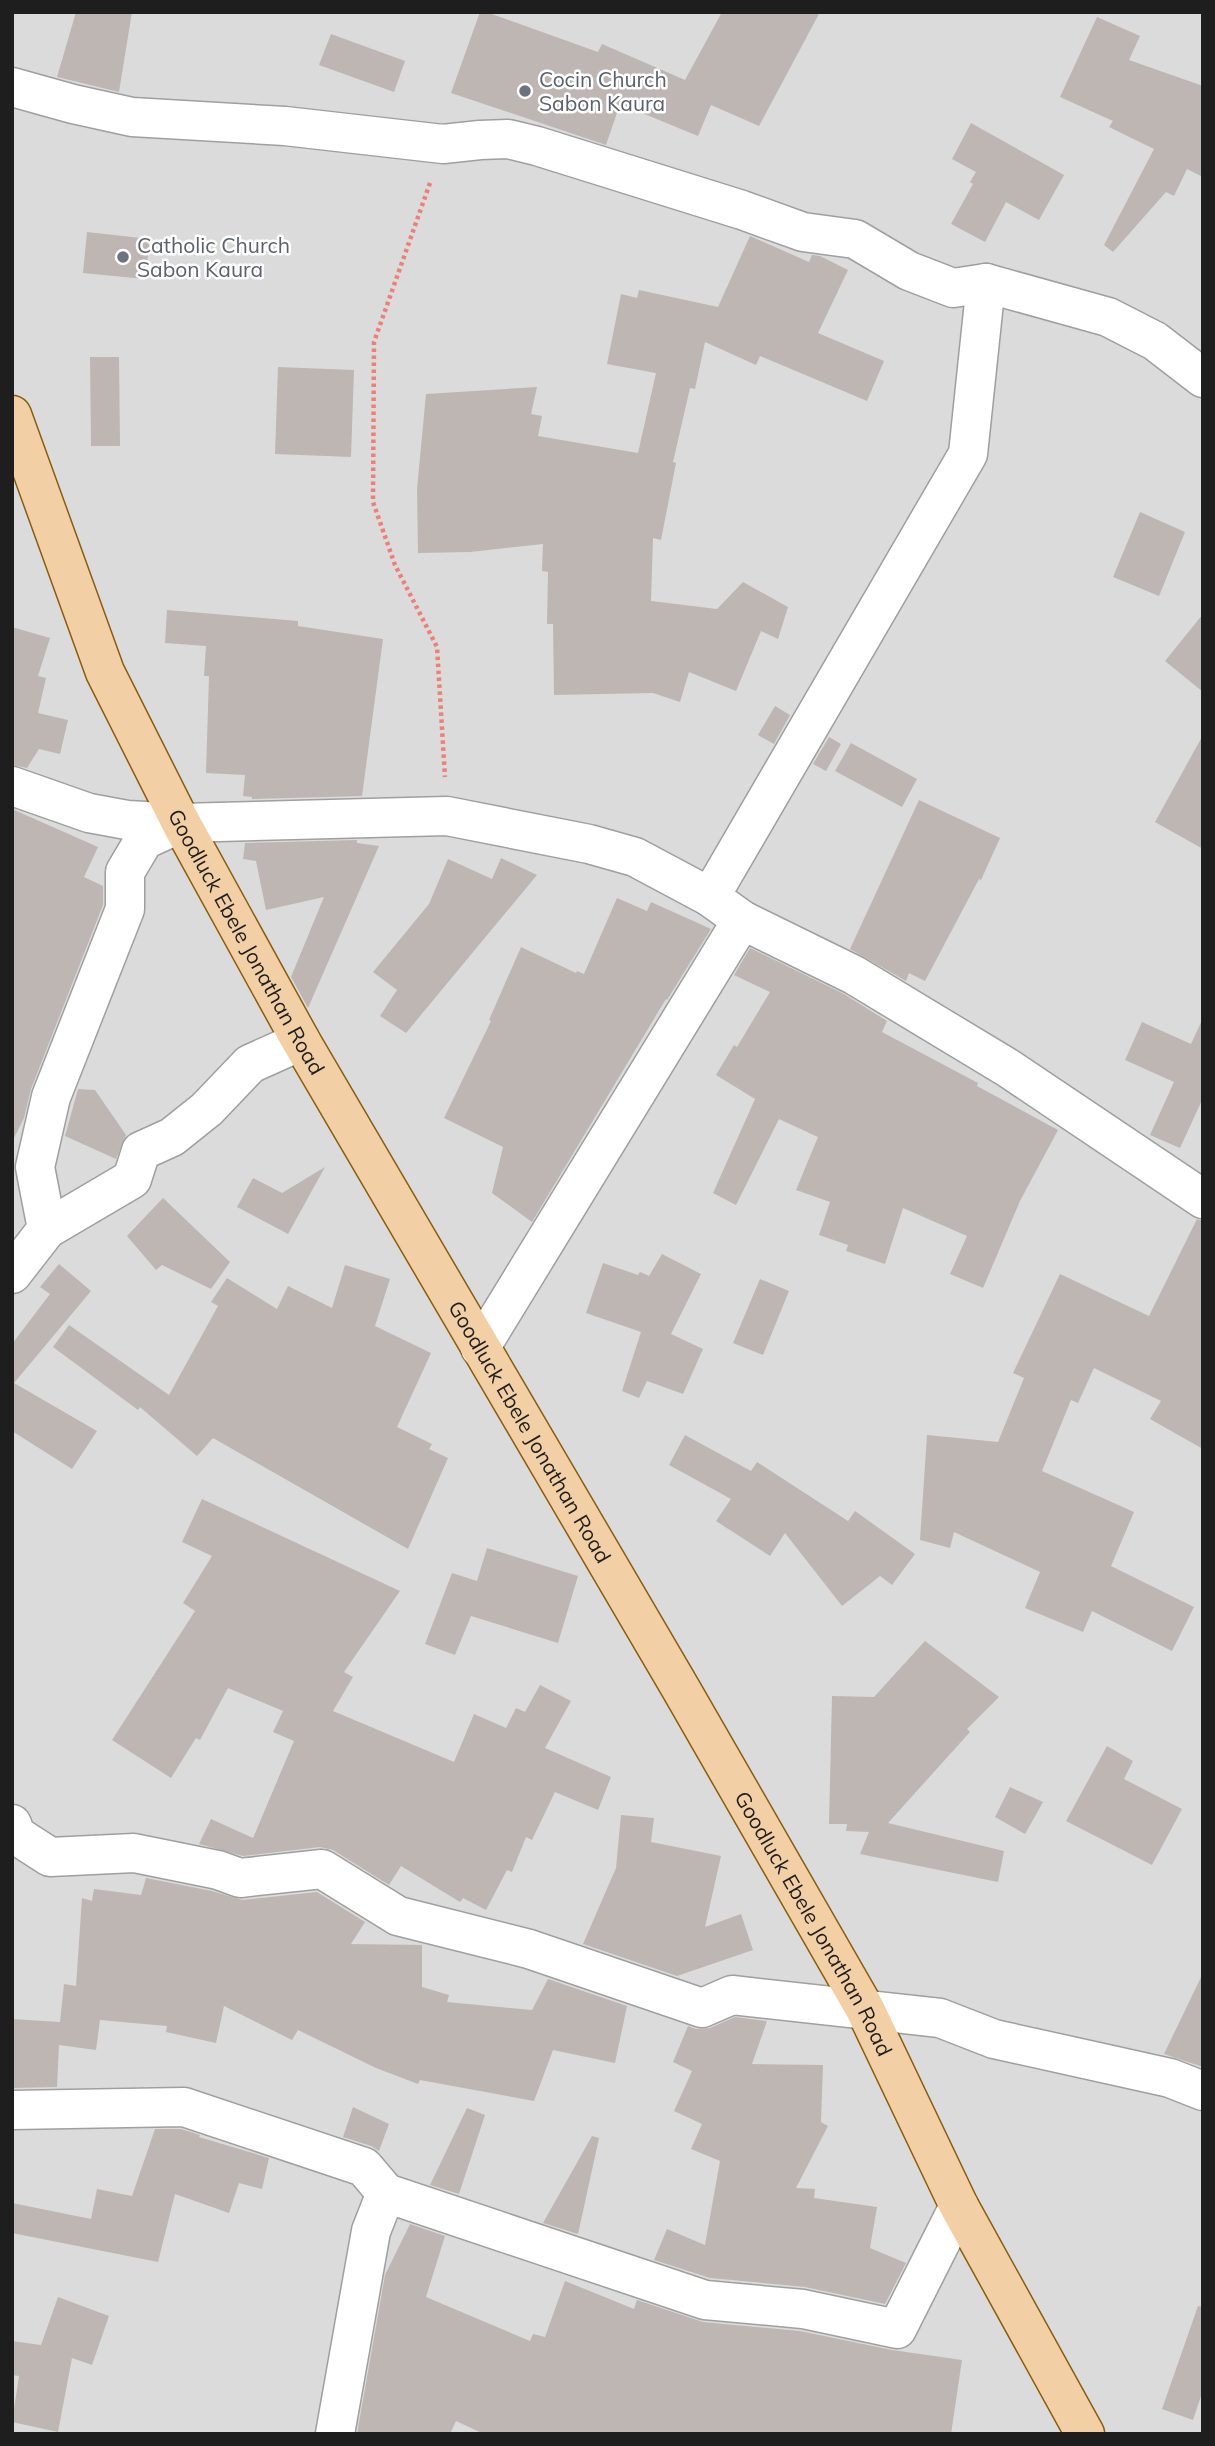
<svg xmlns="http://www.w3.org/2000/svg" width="1215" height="2446" viewBox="0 0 1215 2446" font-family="Mulish,sans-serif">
	<rect width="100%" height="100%" fill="#eeeae5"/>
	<rect fill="#dcdbdb" x="12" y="12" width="1191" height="2422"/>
	<g fill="#beb6b2">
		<path d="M76,12H132L119,92L57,77Z"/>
		<path d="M480,12H486L598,52L602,44L685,80L722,12H820L759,126L711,105L698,136L620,104L606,145L451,93Z"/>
		<path d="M1097,17L1140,36L1129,60L1203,86V177L1187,169L1174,196L1166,192L1113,252L1104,245L1154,149L1109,127L1113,121L1060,97Z"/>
		<path d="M331,34L405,61L394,92L319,65Z"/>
		<path d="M971,123L1064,175L1039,220L1006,202L985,242L951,224L973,184L970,182L976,172L952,159Z"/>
		<path d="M87,232L150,239L145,279L83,273Z"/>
		<path d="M750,236L809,262L812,255L820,256L848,270L818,333L884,361L867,401L760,356L756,365L705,342L695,389L690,388L673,462L676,463L661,540L653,538L651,601L717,609L743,582L788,607L778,639L761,631L736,691L689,672L680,702L653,693L554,695L553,624H547L548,572L542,571L543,544L470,552L418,553L417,489L426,394L537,387L531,414L542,416L538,436L638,453L656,373L607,364L621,294L637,298L639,290L718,307Z"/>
		<path d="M90,357H119L120,446H91Z"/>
		<path d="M278,367L354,370L351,457L275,454Z"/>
		<path d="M1140,512L1185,532L1159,596L1113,577Z"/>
		<path d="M167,610L298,621V626L383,639L362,796L252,799V797L243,796L245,775L206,773L209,676H204L206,646L165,643Z"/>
		<path d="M1203,614V692L1165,661Z"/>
		<path d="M12,627L50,638L38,676L46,678L38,713L68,720L60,754L39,749L27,768L12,765Z"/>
		<path d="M775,706L790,715L774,744L758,735Z"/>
		<path d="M1203,735V849L1155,822Z"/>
		<path d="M829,737L841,744L826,771L813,764Z"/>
		<path d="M851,743L917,779L902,807L835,771Z"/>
		<path d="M919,800L1000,838L981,880L979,879L925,981L909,973L906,981L850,949Z"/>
		<path d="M12,809L98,847L84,877L103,886V905L31,1089L24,1118L12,1142Z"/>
		<path d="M357,840V843L379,846L308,1008L291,977L324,897L266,910L256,861L243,859L245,843Z"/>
		<path d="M501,858L537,875L406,1033L380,1016L397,990L373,972L429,904L448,859L492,879Z"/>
		<path d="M617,898L647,911L651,902L711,929L667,1000L666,999L532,1222L492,1193L503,1147L444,1118L491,1021L489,1020L521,947L576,973L577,971L584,974Z"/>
		<path d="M750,948L844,994L887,1021L882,1032L978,1083L977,1086L1058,1130L1020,1201L983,1288L950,1274L967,1236L903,1208L885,1264L846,1251L848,1245L819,1235L830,1202L796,1190L818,1137L779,1119L736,1205L713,1193L755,1099L716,1075L734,1045L737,1047L770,992L734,975Z"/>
		<path d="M1203,1018V1098L1180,1148L1150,1135L1174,1082L1125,1060L1142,1022L1191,1044Z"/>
		<path d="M78,1089L95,1090L126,1135L116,1159L65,1136Z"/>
		<path d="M325,1167L288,1234L237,1207L253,1178L282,1193Z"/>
		<path d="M163,1198L230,1262L211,1289L162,1265L156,1270L127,1236Z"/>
		<path d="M1197,1219L1203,1221V1449L1150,1419L1161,1401L1094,1368L1078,1403L1071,1400L1042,1471L1134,1512L1111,1566L1194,1607L1172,1651L1092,1611L1083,1632L1025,1608L1040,1572L954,1532L950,1548L920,1540L927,1435L998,1442L1024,1378L1013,1373L1060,1274L1149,1316Z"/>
		<path d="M662,1254L701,1274L671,1334L703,1349L683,1394L647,1381L639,1398L622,1391L641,1332L586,1313L603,1263L638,1275L640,1272L649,1276Z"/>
		<path d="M59,1264L91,1291L14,1383L97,1431L72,1469L12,1431V1344L50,1294L40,1287Z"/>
		<path d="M345,1265L390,1279L375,1326L431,1353L397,1427L432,1444L429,1449L448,1458L408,1549L213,1438L197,1456L140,1407L138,1410L53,1347L69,1325L169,1395L218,1306L211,1302L227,1278L277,1309L288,1286L332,1308Z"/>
		<path d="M760,1279L789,1291L763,1355L733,1343Z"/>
		<path d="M685,1435L751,1471L757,1462L848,1521L855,1511L915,1554L892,1585L880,1576L842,1606L785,1533L770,1556L716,1521L731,1499L669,1465Z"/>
		<path d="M202,1499L400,1591L344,1672L353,1677L333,1711L454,1762L474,1714L506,1728L516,1708L525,1712L540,1685L571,1701L545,1748L611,1777L598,1810L555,1792L532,1840L526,1837L512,1872L507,1870L486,1910L463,1898L460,1902L401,1866L389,1885L333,1850L320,1847L243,1856L199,1844L211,1819L253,1838L294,1741L273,1732L283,1711L228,1688L200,1740L196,1738L171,1778L112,1740L195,1611L183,1603L212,1556L182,1542Z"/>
		<path d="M487,1548L578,1576L558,1643L471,1616L455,1655L425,1644L452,1573L477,1581Z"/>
		<path d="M925,1641L999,1697L967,1729L970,1732L888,1823L1004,1851L998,1882L860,1854L869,1832L846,1831L847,1824H829L832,1696L874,1697Z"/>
		<path d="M1107,1746L1133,1761L1124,1779L1182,1809L1152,1865L1066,1821Z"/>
		<path d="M1010,1787L1043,1802L1025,1834L995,1817Z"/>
		<path d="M621,1815L654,1818L651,1842L721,1856L705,1927L741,1914L753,1950L677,1976L583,1944L616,1868Z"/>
		<path d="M146,1878L212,1891L242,1900L317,1892L365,1922L351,1944L422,1945V1987L449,1995L447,2002L532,2010L548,1979L627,2006L615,2063L553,2050L534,2101L420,2080L418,2084L376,2068L298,2030L292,2040L224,2006L216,2043L166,2032L167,2026L100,2020L96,2050L59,2045L57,2087L12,2088V2019L60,2022L64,1984L76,1986L82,1898L92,1901L94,1889L141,1895Z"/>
		<path d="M1203,1973V2067L1164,2054Z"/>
		<path d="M735,2017L767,2021L752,2064L823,2065L821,2122L828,2126L796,2188L815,2189L814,2198L877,2207L870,2248L906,2263L885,2304L805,2287L710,2278L654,2260L667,2229L705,2245L720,2161L691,2149L702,2124L674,2111L692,2071L673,2062L688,2026L696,2029L710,2028Z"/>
		<path d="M353,2107L389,2124L379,2151L371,2146L343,2137Z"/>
		<path d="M467,2108L485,2115L459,2194L430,2185Z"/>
		<path d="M155,2129H181L200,2135L199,2137L269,2158L262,2189L239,2183L229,2213L175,2194L158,2262L12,2233V2203L91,2219L97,2189L132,2196Z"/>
		<path d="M592,2136L599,2138L578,2234L543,2223Z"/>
		<path d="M410,2224L445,2236L426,2297L530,2341L533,2334L545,2337L565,2281L634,2309L637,2300L703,2322L800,2331L892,2350L962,2360L951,2434H484L456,2421L450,2434H357L385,2275Z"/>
		<path d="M58,2297L109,2316L92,2365L72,2358L58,2432L12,2422L19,2376L12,2375V2341L41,2345Z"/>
		<path d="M1198,2306L1203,2307V2390L1193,2420L1162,2409Z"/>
	</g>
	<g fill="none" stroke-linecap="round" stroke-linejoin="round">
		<g stroke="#9f9f9f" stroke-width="41">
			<g id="minor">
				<path d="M12,87L73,104L132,117L285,126L443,144L480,140L508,139L537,146L742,210L803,232L855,239L909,271L953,288L986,283L1108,317L1155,341L1203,378"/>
				<path d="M12,786L89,813L127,820L181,823L447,816L589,844L635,857L710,897L742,920L854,975L1008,1068L1203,1199"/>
				<path d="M710,897L968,454L986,283"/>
				<path d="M47,1229L132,1179L141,1151L172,1137L207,1109L250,1064L301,1041"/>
				<path d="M12,1274L47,1229L35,1167L51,1097L125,909V872L144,840L181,823"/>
				<path d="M480,1348L742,920"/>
				<path d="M12,1824L16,1835L50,1857L134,1853L218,1870L240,1878L322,1869L398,1916L529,1949L702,2008L732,1995L940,2018L994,2039L1170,2078L1203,2091"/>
				<path d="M12,2110L184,2107L364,2167L386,2193L705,2300L803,2309L897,2329L959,2206"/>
				<path d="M335,2434L371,2231L386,2193"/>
			</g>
		</g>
		<g stroke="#895d0e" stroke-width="41">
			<g id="major">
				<path id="s1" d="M12,415L105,672L181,823L301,1041L681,1689L865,2009L959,2206L1085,2434"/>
			</g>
		</g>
		<path stroke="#ec8077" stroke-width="4.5" stroke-dasharray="3.5 3.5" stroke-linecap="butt" d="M430,183L374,342L373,502L395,565L437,647L445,777"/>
		<use href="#minor" stroke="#fff" stroke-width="38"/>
		<use href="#major" stroke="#f3cfa5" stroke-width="38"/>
	</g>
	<g fill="#6b7280" stroke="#fff" stroke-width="2.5">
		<circle cx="525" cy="91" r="7"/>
		<circle cx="123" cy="257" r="7"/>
	</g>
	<g text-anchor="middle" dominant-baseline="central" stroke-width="5" stroke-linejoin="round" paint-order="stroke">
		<g font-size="21" fill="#5b616d" stroke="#fff" text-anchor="start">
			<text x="539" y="79">Cocin Church<tspan x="539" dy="24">Sabon Kaura</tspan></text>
			<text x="137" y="245">Catholic Church<tspan x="137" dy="24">Sabon Kaura</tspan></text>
		</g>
		<g font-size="21" fill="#1e1e1e" stroke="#fff">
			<text stroke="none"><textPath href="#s1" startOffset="578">Goodluck Ebele Jonathan Road</textPath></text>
			<text stroke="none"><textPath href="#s1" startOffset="1144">Goodluck Ebele Jonathan Road</textPath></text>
			<text stroke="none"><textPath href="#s1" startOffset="1712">Goodluck Ebele Jonathan Road</textPath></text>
		</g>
	</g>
	<rect width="1215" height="2446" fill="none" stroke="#1e1e1e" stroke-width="28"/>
</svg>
